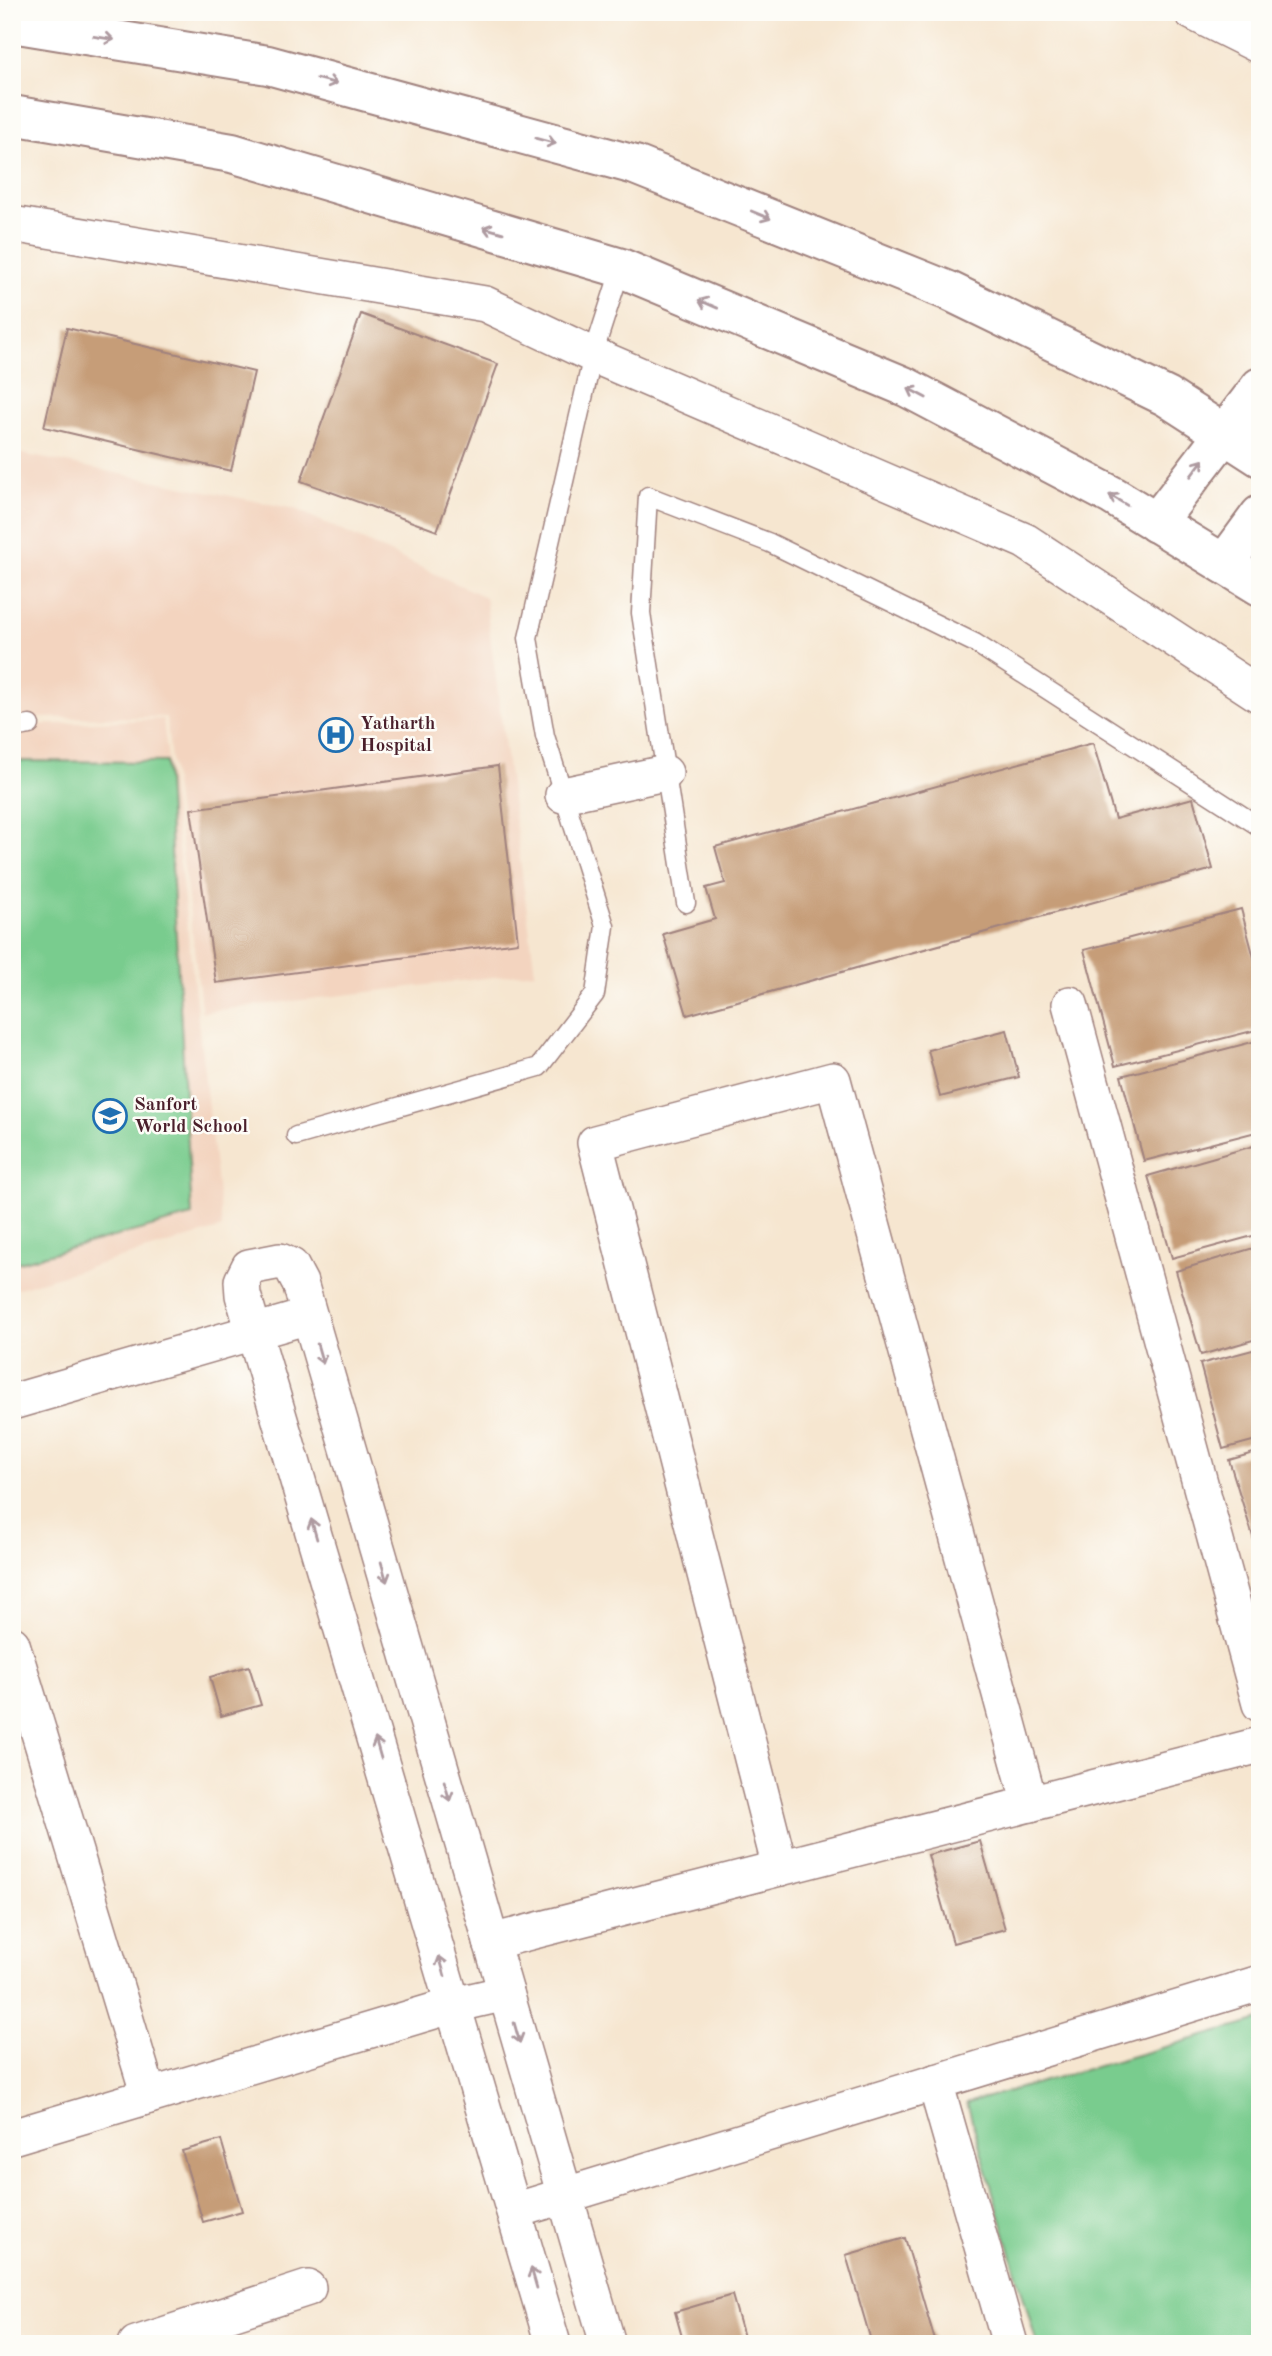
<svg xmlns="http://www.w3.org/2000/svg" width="1272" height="2356" viewBox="0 0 1272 2356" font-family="'Old Standard TT',serif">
	<rect width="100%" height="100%" fill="#fdfcf7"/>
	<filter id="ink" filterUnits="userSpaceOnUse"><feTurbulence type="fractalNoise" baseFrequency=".0143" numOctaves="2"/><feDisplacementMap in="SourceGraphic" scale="14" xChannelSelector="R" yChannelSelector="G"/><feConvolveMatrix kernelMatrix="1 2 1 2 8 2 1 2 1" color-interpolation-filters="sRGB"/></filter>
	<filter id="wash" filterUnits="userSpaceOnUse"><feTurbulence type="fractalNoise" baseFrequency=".00686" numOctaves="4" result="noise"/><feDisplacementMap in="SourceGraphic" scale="28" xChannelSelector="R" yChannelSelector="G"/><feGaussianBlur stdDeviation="1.57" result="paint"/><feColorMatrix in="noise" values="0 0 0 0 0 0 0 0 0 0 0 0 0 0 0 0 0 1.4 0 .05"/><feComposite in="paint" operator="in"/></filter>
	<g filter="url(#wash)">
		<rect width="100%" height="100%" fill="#f6e6d0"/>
		<g fill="#f3d4bf">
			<path d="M12,452L295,509L485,597L535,972L202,1012L166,717L12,718Z"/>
			<path d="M163,719L222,1228L12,1290V726Z"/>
		</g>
		<g fill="#79cc8e" stroke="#62765c" stroke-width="2">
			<path d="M12,761L166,762L192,1216L12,1264Z"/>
			<path d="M1260,2020V2344H1037L967,2103Z"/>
		</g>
		<g id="blocks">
			<g fill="#c69d78">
				<path d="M361,314L498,364L437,531L301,481Z"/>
				<path d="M67,328L254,372L231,471L44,427Z"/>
				<path d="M1093,743L1115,819L1193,798L1213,869L687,1015L663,934L715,919L706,888L725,883L715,847Z"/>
				<path d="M498,766L518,942L216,983L191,809Z"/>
				<path d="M1241,909L1260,980V1029L1115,1066L1084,950Z"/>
				<path d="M1007,1030L1019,1077L940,1097L928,1050Z"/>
				<path d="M1260,1040V1131L1144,1161L1121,1076Z"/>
				<path d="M1260,1144V1234L1172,1258L1148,1176Z"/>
				<path d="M1260,1246V1338L1201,1355L1176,1271Z"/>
				<path d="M1260,1348V1439L1223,1449L1200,1364Z"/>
				<path d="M1260,1451V1541L1255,1543L1229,1460Z"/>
				<path d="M249,1666L261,1705L221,1716L210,1677Z"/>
				<path d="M980,1841L1005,1929L953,1943L928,1855Z"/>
				<path d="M221,2140L242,2211L203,2222L182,2151Z"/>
				<path d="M905,2238L936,2344H872L846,2255Z"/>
				<path d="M732,2295L746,2344H684L675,2312Z"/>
			</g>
		</g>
	</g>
	<g filter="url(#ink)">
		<use href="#blocks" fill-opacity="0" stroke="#a0827e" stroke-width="2"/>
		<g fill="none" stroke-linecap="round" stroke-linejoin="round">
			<g stroke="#a0827e" stroke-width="21">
				<g id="lane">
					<path d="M12,728L30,725"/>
					<path d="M686,903L641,613L648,496L770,543L975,643L1260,827"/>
					<path d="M296,1136L539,1067L595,994L605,926L545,736L528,638L593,355L621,268"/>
				</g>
			</g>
			<g stroke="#a0827e" stroke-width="38">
				<g id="street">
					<path d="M1192,12L1260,46"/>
					<path d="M12,224L485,304L593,355L1025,541L1260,695"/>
					<path d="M563,795L665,773"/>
					<path d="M1070,1004L1260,1704"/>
					<path d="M12,1402L309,1316"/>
					<path d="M12,1644L149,2096"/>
					<path d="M780,1868L595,1143L833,1080L1030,1804"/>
					<path d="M491,1942L1260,1745"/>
					<path d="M935,2082L1010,2344"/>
					<path d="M12,2137L454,2005L506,1993"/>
					<path d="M514,2211L1260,1983"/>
					<path d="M136,2344L308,2288"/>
					<path d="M553,2344L243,1295L242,1281L249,1267L280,1261L291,1266L300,1283L608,2344"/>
				</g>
			</g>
			<g stroke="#a0827e" stroke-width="42">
				<g id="secondary">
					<path d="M12,23L268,65L635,165L949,291L1167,397L1260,457"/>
					<path d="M12,115L232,153L621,268L906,387L1113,496L1260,586"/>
					<path d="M1156,523L1260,387"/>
					<path d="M1224,564L1260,515"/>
				</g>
			</g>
			<use href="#lane" stroke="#fff" stroke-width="18"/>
			<use href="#street" stroke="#fff" stroke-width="35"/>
			<use href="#secondary" stroke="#fff" stroke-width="38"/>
		</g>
		<defs><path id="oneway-shaft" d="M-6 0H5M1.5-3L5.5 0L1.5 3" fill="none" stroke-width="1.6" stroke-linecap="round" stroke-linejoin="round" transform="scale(1.75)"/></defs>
		<g stroke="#ae9aa0">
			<use href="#oneway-shaft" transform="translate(104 38) rotate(9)"/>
			<use href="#oneway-shaft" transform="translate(327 81) rotate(15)"/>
			<use href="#oneway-shaft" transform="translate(546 141) rotate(15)"/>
			<use href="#oneway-shaft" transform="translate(761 215) rotate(22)"/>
			<use href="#oneway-shaft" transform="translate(493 230) rotate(-164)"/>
			<use href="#oneway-shaft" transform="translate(708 304) rotate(-157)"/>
			<use href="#oneway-shaft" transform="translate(917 393) rotate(-152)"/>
			<use href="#oneway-shaft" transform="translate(1197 468) rotate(-53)"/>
			<use href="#oneway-shaft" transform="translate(1118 500) rotate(-149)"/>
			<use href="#oneway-shaft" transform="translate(320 1354) rotate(74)"/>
			<use href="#oneway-shaft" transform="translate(314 1529) rotate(-106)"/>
			<use href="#oneway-shaft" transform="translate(384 1572) rotate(74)"/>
			<use href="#oneway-shaft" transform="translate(378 1748) rotate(-106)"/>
			<use href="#oneway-shaft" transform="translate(447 1791) rotate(74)"/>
			<use href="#oneway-shaft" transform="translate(442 1966) rotate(-106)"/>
			<use href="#oneway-shaft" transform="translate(517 2033) rotate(74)"/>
			<use href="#oneway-shaft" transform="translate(534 2278) rotate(-106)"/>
		</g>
	</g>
	<defs>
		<g id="hospital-ring" transform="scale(1.75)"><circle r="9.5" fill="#fdfcf7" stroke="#1f6fb2" stroke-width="1.5"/><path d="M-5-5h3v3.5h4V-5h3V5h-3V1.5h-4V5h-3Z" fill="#1f6fb2"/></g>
		<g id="school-ring" transform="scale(1.75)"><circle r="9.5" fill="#fdfcf7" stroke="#1f6fb2" stroke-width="1.5"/><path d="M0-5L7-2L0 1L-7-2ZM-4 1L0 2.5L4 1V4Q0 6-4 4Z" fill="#1f6fb2"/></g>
	</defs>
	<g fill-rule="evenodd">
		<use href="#hospital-ring" x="336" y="735"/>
		<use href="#school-ring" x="110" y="1116"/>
	</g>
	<g text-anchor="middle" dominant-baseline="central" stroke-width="5" stroke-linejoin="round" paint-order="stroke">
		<g font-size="19" font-weight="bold" fill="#4a1f2b" stroke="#fdfcf7" text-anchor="start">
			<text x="360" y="724">Yatharth<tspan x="360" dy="22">Hospital</tspan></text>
			<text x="134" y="1105">Sanfort<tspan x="134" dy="22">World School</tspan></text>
		</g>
	</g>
	<rect width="1272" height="2356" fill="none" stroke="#fdfcf7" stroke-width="42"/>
</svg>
